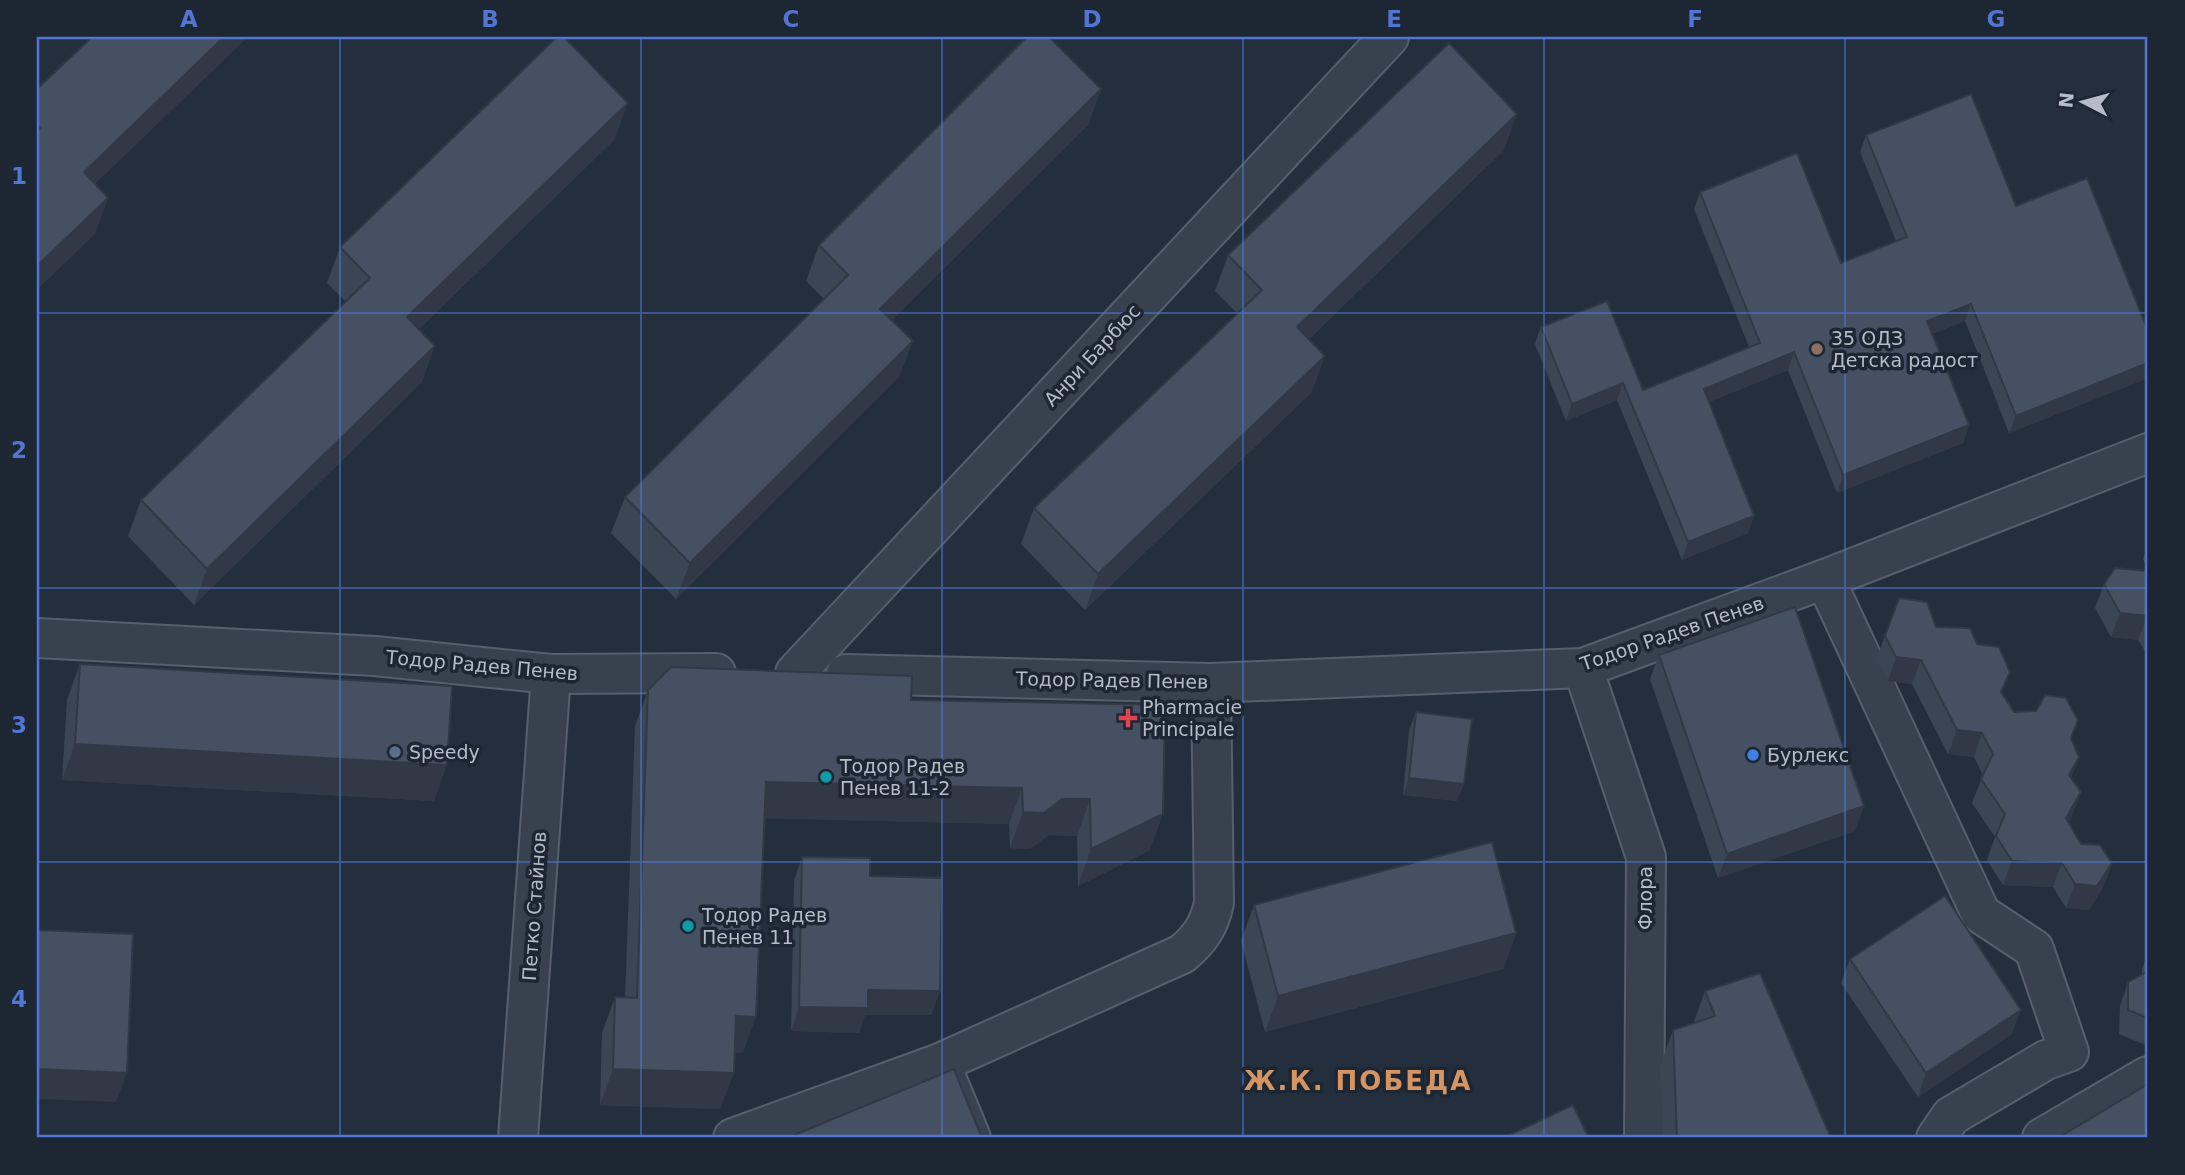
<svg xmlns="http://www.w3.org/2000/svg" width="2185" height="1175" viewBox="0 0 2185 1175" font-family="'DejaVu Sans',sans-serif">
	<rect width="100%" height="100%" fill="#242f3e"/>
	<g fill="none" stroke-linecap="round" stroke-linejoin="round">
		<g stroke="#565f6c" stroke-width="42">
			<g id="minor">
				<path d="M1825,579L1981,914L2034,949L2069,1052L2046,1060L1951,1116L1936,1138"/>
				<path d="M37,638L375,656L551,674L716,673"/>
				<path d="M1583,668L1646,857L1644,1138"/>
				<path d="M795,673L1389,37"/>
				<path d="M846,674L1211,683L1583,668L1825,579L2148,453"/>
				<path d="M940,1063L1182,954C1200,939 1209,926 1214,903L1211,683"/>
				<path d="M518,1138L551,674"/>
				<path d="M733,1138L940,1063L971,1138"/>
				<path d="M2042,1138L2148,1076"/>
			</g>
		</g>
		<use href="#minor" stroke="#38414e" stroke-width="38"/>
	</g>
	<g fill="#3b4654">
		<path d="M1101,89L1088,125L892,320L913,341L899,377L676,599L611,533L625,497L824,299L806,281L819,245Z"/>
		<path d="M1866,135L2016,206L2148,331V378L2009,433L1965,321L1932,334L1969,425L1963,443L1837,493L1788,370L1709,402L1754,516L1748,533L1682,560L1617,400L1566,421L1535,344L1541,327L1643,390L1749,347L1694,209L1700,192L1841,263L1896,241L1860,152Z"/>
		<path d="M615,139L419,329L422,382L194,605L128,536L141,500L346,302L327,283L340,247Z"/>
		<path d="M1504,150L1309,339L1312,392L1085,610L1021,544L1034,508L1237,313L1215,291L1228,255Z"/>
		<path d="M2148,544V656L2138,640L2111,637L2095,608L2104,584L2148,571L2143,559Z"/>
		<path d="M1899,598L1936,627L1977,644L2010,672L2002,693L2014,712L2071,738L2079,757L2071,778L2072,816L2069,822L2081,844L2112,863L2103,887L2089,910L2066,908L2053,887L2003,885L1987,860L1995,837L1972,803L1983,775L1974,757L1948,754L1912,684L1888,681L1876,660Z"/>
		<path d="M1659,655L1855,831L1718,878L1650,679Z"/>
		<path d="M80,664L434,801L62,780L67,700Z"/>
		<path d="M648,690L911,700L1165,705L1150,850L1078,886L1077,836L1049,835L1030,849L1010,848L1009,824L764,818L743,1053H734L720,1109L600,1105L602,1033L615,997L625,998L635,726Z"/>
		<path d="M1416,712L1457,801L1403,795L1409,730Z"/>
		<path d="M802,857L870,876L940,991L931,1015H865L859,1033L791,1031L794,881Z"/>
		<path d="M1254,905L1516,933L1503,969L1265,1032L1241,941Z"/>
		<path d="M2148,951V1046L2119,1034L2120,1006L2128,982L2142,974V969Z"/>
		<path d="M1850,959L2012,1034L1918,1097L1841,983Z"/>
		<path d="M1705,991L1831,1138H1663L1660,1066L1673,1030L1693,1024Z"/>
	</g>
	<g fill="#303945">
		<path d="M224,37H248L70,208L84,172Z"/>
		<path d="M1101,89L1088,125L867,345L880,309Z"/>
		<path d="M628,103L615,139L394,353L407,317Z"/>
		<path d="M1517,114L1504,150L1284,363L1297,327Z"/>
		<path d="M108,198L95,234L37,290V266Z"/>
		<path d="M1971,304L1965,321L1921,338L1927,321Z"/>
		<path d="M913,341L899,377L676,599L690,563Z"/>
		<path d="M435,346L422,382L194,605L207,569Z"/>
		<path d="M1794,352L1788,370L1698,406L1704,389Z"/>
		<path d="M1325,356L1312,392L1085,610L1098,574Z"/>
		<path d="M2148,363V378L2009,433L2016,416Z"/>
		<path d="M1623,383L1617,400L1566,421L1572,404Z"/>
		<path d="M1969,425L1963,443L1837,493L1843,475Z"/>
		<path d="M1754,516L1748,533L1682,560L1688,542Z"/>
		<path d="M2120,613L2147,616L2138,640L2111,637Z"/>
		<path d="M1896,657L1921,660L1912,684L1888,681Z"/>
		<path d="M1957,730L1982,733L1974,757L1948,754Z"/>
		<path d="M75,744L447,765L434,801L62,780Z"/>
		<path d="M2079,757L2070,781L2069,775Z"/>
		<path d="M1409,778L1464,784L1457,801L1403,795Z"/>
		<path d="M766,782L1022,788L1009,824L753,818Z"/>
		<path d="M2081,792L2072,816L2058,842L2066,818Z"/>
		<path d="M1062,799H1090L1077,836L1049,835L1030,849L1010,848L1023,812Z"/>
		<path d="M1864,806L1855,831L1718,878L1727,854Z"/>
		<path d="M1163,814L1150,850L1078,886L1091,849Z"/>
		<path d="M2012,861L2062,863L2053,887L2003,885Z"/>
		<path d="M2112,863L2103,887L2089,910L2066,908L2075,884Z"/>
		<path d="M1516,933L1503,969L1265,1032L1278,996Z"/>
		<path d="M868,990L940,991L931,1015H865L859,1033L791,1031L799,1007Z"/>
		<path d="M2021,1010L2012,1034L1918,1097L1926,1073Z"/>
		<path d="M736,1016L756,1017L743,1053L723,1052Z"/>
		<path d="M37,1069L127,1073L116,1102L37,1099Z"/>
		<path d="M613,1069L734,1073L720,1109L600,1105Z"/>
	</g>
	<g fill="#455162" stroke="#303945" stroke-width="2">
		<path d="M92,37H224L84,172L108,198L37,266V131L40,128L37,125V89Z"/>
		<path d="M557,37H564L628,103L407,317L435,346L207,569L141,500L370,278L340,247Z"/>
		<path d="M1027,37H1049L1101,89L880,309L913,341L690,563L625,497L848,275L819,245Z"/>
		<path d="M1449,43L1517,114L1297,327L1325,356L1098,574L1034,508L1262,290L1228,255Z"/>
		<path d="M1971,94L2016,206L2087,178L2148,331V363L2016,416L1971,304L1927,321L1969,425L1843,475L1794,352L1704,389L1754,516L1688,542L1623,383L1572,404L1541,327L1607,301L1643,390L1760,343L1700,192L1797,153L1841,263L1907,237L1866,135Z"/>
		<path d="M2115,568L2148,571V618L2147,616L2120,613L2104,584Z"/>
		<path d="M1899,598L1927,602L1936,627L1970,628L1977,644L1999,647L2010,672L2001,692L2014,712L2036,711L2045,695L2066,698L2078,720L2071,738L2079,757L2069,775L2081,792L2066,818L2081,844L2100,845L2112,863L2097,886L2075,884L2062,863L2012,861L1996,836L2005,814L1981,779L1993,754L1982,733L1957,730L1921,660L1896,657L1885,636Z"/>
		<path d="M1795,607L1864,806L1727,854L1659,655Z"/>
		<path d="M80,664L452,686L447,765L75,744Z"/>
		<path d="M671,667L912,676L911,700L1165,705L1163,814L1091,849L1090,799H1062L1044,813L1023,812L1022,788L766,782L756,1017L736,1016L734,1073L613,1069L615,997L637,998L648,690Z"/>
		<path d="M1416,712L1472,719L1464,784L1409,778Z"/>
		<path d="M1492,842L1516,933L1278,996L1254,905Z"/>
		<path d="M802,857L870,858V876L942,878L940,991L868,990V1008L799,1007Z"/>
		<path d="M1945,896L2021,1010L1926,1073L1850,959Z"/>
		<path d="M37,930L133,934L127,1073L37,1069Z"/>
		<path d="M2148,971V1018L2128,1010V982Z"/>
		<path d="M1760,973L1831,1138H1677L1673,1030L1715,1016L1705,991Z"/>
		<path d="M954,1069L982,1138H787Z"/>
		<path d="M2148,1084V1138H2058Z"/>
		<path d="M1573,1105L1589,1138H1503Z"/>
	</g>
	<path fill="none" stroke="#5274d3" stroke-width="2" stroke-opacity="0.55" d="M340,37V1138M641,37V1138M942,37V1138M1243,37V1138M1544,37V1138M1845,37V1138M37,313H2148M37,588H2148M37,862H2148"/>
	<circle fill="#8d6e63" stroke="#1d2633" stroke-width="2.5" cx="1817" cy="349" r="7"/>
	<path fill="#e0444e" stroke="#1d2633" stroke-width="2.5" d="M1124.5 707.5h7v7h7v7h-7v7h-7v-7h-7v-7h7z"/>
	<circle fill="#5c6f8a" stroke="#1d2633" stroke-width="2.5" cx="395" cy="752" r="7"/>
	<circle fill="#3f7fe0" stroke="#1d2633" stroke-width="2.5" cx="1753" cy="755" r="7"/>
	<g fill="#0f9aa8" stroke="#1d2633" stroke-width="2.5">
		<circle cx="826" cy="777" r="7"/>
		<circle cx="688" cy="926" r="7"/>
	</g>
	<g text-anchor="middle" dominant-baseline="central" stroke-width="7" stroke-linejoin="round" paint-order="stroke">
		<g font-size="19" fill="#b4bcc9" stroke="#1d2633" text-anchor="start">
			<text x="1831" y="338">35 ОДЗ<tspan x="1831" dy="22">Детска радост</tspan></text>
			<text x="1142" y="707">Pharmacie<tspan x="1142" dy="22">Principale</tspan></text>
			<text x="409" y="752">Speedy</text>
			<text x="1767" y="755">Бурлекс</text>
			<text x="840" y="766">Тодор Радев<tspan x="840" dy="22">Пенев 11-2</tspan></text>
			<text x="702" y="915">Тодор Радев<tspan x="702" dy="22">Пенев 11</tspan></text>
		</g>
		<g font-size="19" fill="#b4bcc9" stroke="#1d2633">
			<text transform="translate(1092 355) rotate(-47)">Анри Барбюс</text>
			<text transform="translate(1672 633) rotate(-19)">Тодор Радев Пенев</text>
			<text transform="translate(482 665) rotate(5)">Тодор Радев Пенев</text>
			<text transform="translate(1112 680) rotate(1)">Тодор Радев Пенев</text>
			<text transform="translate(1645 898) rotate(-90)">Флора</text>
			<text transform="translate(534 906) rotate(-86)">Петко Стайнов</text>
		</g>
		<g font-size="26" font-weight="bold" letter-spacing="2" fill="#d59563" stroke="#1d2633">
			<text x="1358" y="1081">Ж.К. ПОБЕДА</text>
		</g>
	</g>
	<rect width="2185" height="1175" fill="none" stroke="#1d2633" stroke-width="77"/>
	<g transform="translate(2083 102) rotate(276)" stroke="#1d2633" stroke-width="5" paint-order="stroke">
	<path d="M0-5L12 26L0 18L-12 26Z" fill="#b4bcc9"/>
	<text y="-10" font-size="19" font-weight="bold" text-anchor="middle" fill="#b4bcc9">N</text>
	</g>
	<rect x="38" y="38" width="2108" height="1098" fill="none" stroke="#5274d3" stroke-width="2.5"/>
	<g font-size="23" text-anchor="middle" font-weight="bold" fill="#5274d3">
		<text x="189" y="27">A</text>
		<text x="490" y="27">B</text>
		<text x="791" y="27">C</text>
		<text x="1092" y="27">D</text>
		<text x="1394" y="27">E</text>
		<text x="1695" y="27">F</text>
		<text x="1996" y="27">G</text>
		<text x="19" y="184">1</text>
		<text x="19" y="458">2</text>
		<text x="19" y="733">3</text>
		<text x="19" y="1007">4</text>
	</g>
</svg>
